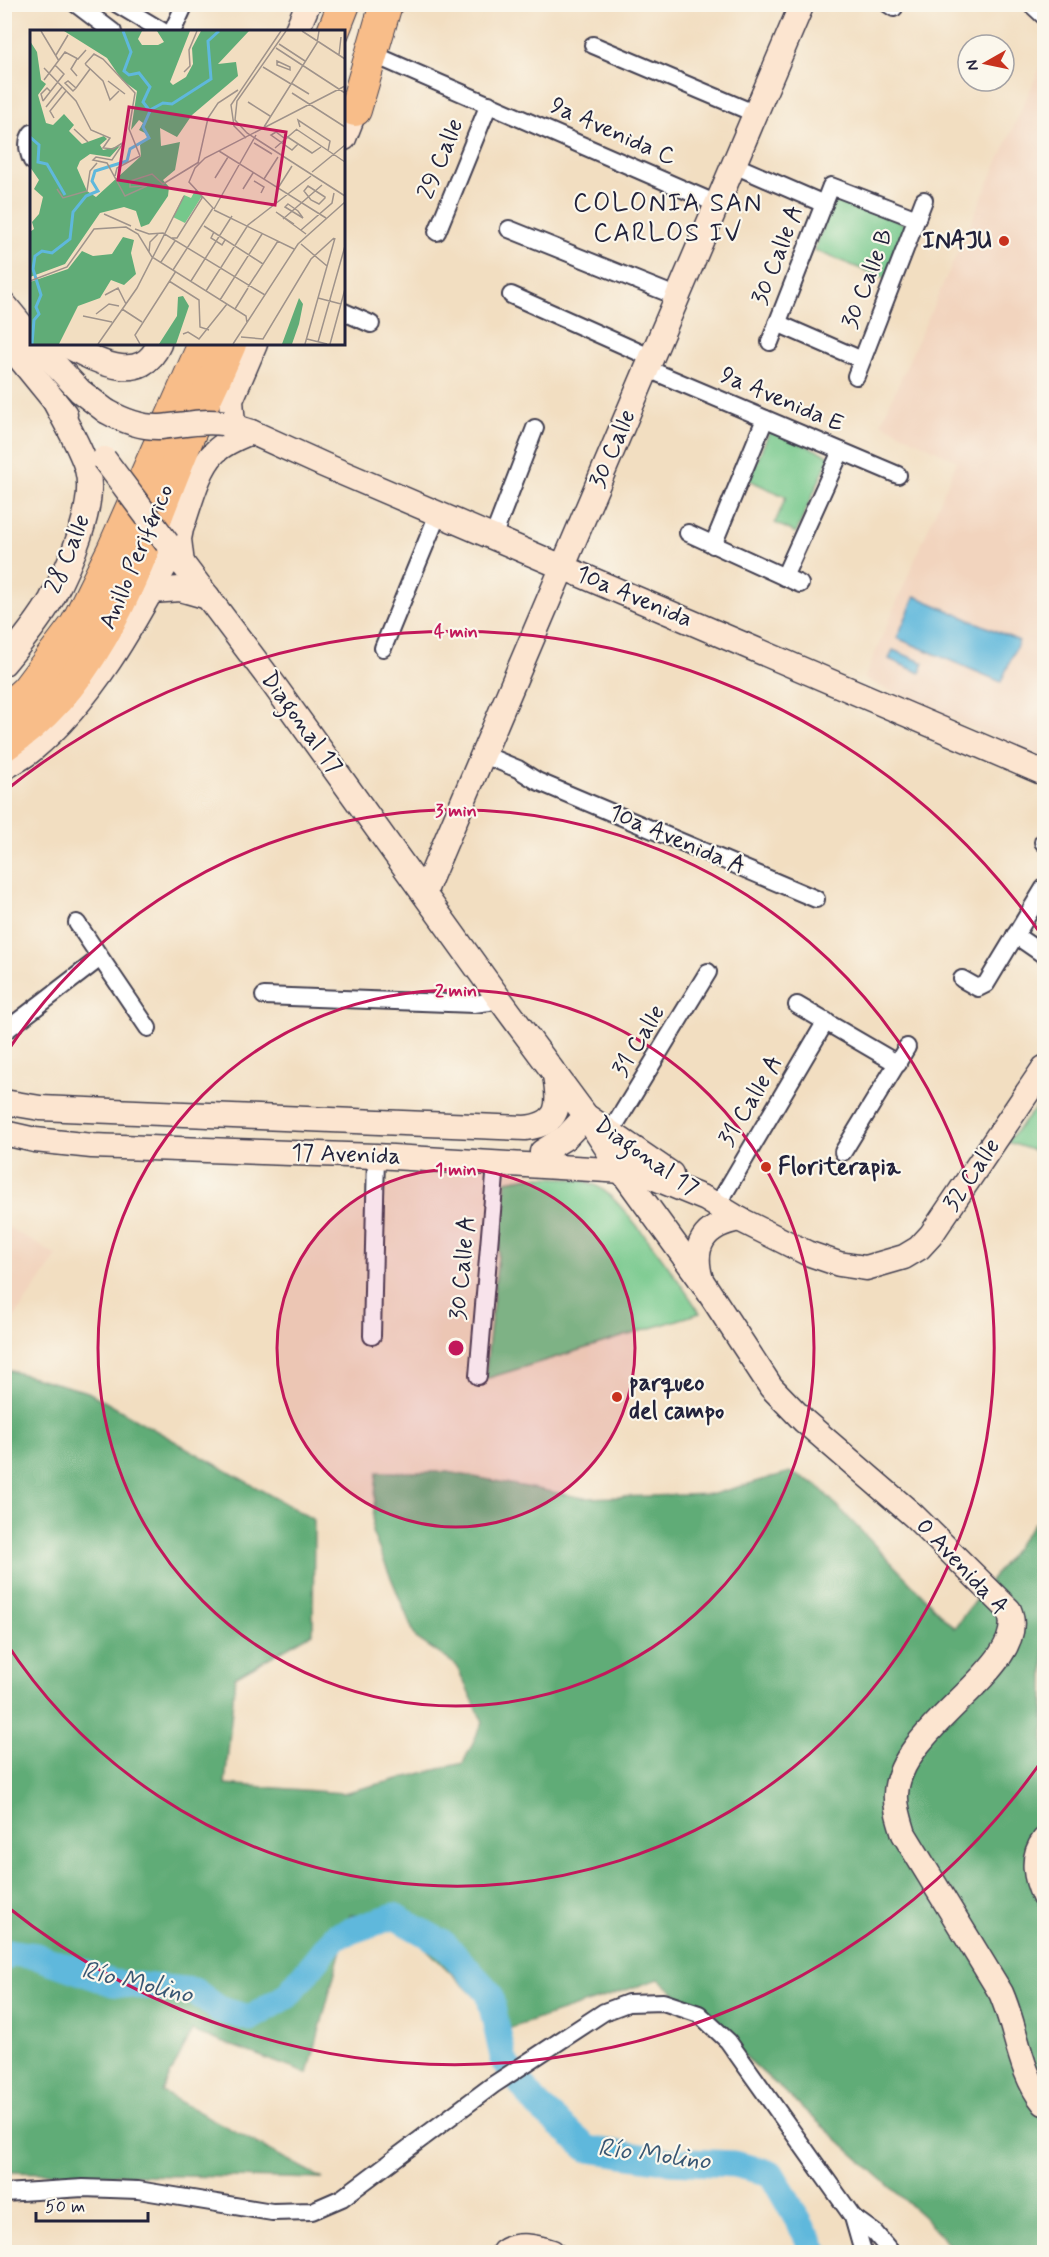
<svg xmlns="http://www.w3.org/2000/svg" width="1049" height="2257" viewBox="0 0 1049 2257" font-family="Mynerve,sans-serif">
	<rect width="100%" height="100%" fill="#fbf7ec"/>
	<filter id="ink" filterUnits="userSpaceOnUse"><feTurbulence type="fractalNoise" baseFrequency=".0167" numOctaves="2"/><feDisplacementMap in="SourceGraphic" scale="12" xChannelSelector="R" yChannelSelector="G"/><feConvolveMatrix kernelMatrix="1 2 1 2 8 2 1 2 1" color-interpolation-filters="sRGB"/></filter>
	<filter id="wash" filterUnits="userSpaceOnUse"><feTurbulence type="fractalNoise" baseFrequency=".008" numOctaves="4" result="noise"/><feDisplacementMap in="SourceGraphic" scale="24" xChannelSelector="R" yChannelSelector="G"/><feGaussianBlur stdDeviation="1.35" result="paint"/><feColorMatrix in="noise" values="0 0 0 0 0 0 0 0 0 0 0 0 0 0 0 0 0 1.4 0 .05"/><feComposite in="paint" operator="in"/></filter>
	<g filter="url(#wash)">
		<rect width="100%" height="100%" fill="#f2dec1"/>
		<g fill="#f2d4be">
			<path d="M1044,59V760L864,679L957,461L881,423Z"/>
			<path d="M5,1225L57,1256L5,1331Z"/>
		</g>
		<g fill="#75c88b" stroke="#4c7563" stroke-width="1.5">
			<path d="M836,196L908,225L886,279L814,250Z"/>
			<path d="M770,430L830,456L796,533L775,523L786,497L749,480Z"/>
			<path d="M1044,1098V1154L1007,1142Z"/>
			<path d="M531,1177C551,1178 576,1176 595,1185C609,1192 618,1204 629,1216C655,1247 678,1279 700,1313L485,1379L506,1181Z"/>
		</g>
		<path fill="#60ac77" stroke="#416759" stroke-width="1.5" d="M4,1369L88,1392L314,1520L313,1633L235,1677L225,1784L343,1793L463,1763L483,1722L456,1665L416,1638L372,1532L377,1472H448L584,1498L714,1494L790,1472L818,1486L954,1628L1034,1523H1044V2252H955L928,2221L659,1979L508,2029L393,1916L350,1915L308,2074L192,2031L162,2092L323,2179L5,2172Z"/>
		<g fill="#5fb8dc" stroke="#406d8c" stroke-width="1.5">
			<path d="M915,596L1019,641L1001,682L897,638Z"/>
			<path d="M893,650L924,663L920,673L889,659Z"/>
		</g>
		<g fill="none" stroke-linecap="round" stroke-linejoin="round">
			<path stroke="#5fb8dc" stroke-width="27" d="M4,1958L12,1953L36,1956L113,1983L194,1991L220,2010L250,2018L287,1996L336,1936L394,1916L444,1944L489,1993L504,2061L538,2106L588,2149L670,2161L734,2164L771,2173L816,2252"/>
		</g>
	</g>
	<g filter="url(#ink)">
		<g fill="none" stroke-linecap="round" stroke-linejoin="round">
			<g stroke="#413e4f" stroke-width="20">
				<g id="street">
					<path d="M76,4L113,32"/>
					<path d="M117,4L164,32"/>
					<path d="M888,4L894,8"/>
					<path d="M1031,4L1044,16"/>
					<path d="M172,32L185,4"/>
					<path d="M593,45L756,114"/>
					<path d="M377,56L717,204"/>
					<path d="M32,133C26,141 28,152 32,161"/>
					<path d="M734,165L824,204"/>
					<path d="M509,229L678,297"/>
					<path d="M437,232L489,104"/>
					<path d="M511,295L652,358"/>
					<path d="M344,312L371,324"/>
					<path d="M777,323L862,360"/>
					<path d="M770,342L831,186L917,219"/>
					<path d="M648,369L898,475"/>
					<path d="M856,376L924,200"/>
					<path d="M688,533L800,584"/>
					<path d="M493,537L535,428"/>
					<path d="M713,545L765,419"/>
					<path d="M784,577L841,451"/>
					<path d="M383,648L438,514"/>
					<path d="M482,754L518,769L537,781L816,899"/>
					<path d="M1043,842L1044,843"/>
					<path d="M77,923L148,1028"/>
					<path d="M1015,935L1044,955"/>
					<path d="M962,979L978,988L986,984L1044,888"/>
					<path d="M264,996L474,1004L489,1002L498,997"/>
					<path d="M797,1005L898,1064"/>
					<path d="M4,1032L100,958"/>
					<path d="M610,1133L708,972"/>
					<path d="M843,1152L907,1047"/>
					<path d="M717,1206L826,1021"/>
					<path d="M372,1336L376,1156"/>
					<path d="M478,1376L496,1164"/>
					<path d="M4,2193L83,2188L138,2190L272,2212L312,2211L342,2198L493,2085L604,2012L628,2003L663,2002L699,2014L728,2041L853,2217L863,2252"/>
					<path d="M853,2217L875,2233L891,2252"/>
				</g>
			</g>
			<g stroke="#413e4f" stroke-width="27">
				<g id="secondary">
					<path d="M296,32L308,4"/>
					<path d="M344,138L361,95"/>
					<path d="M4,304L32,338"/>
					<path d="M4,339L65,414"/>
					<path d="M36,344L80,391L106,411"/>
					<path d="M64,344C94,359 140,388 159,344"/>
					<path d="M223,423L251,432L324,465L1044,773"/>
					<path d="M233,425L231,400L255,344"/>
					<path d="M167,543L274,685L498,997L586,1116L671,1174"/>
					<path d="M182,564L179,539L181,529C189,507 198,468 215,452C225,442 239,437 251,432"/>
					<path d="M152,591L180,589L208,597"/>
					<path d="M4,663C21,643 38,622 51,600C69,567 97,505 87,469C81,448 65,422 55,402"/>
					<path d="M4,768C13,762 24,757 32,750C94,699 135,621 173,551"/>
					<path d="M424,893L802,4"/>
					<path d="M4,1102L40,1108L525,1128C561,1124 560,1105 555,1075"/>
					<path d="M4,1133L35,1140L92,1146L376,1156L640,1172L706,1199L739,1219L807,1253L839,1264L866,1268L904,1257L919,1248L931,1235L1044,1068"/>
					<path d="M542,1152L566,1137L586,1116L621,1170L701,1280L771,1387L804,1421L914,1516L1009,1610C1033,1666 899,1725 896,1794C895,1807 900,1821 904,1834L1001,1993C1017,2029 1019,2072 1044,2103"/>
					<path d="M701,1280C691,1245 704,1226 739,1219"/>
					<path d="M1044,1840C1030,1858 1036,1879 1044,1897"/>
					<path d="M504,2252C518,2242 537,2247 552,2252"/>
				</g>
			</g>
			<g stroke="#413e4f" stroke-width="34">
				<g id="highway">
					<path d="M333,32L344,4"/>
					<path d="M355,110L386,4"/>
					<path d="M4,711L27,690L76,625L113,550L204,344"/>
					<path d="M4,745C101,682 137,562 178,461C194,421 213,383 230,344"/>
				</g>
			</g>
			<use href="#street" stroke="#fff" stroke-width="16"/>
			<use href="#secondary" stroke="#fce5d0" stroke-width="24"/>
			<use href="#highway" stroke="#f8bd89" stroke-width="32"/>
			<g stroke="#413e4f" stroke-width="27" stroke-linecap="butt">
				<g id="secondary-bridge">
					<path d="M106,411C122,420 141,428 161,427C182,425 201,420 223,423"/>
					<path d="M104,459L167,543"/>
				</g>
			</g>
			<use href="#secondary-bridge" stroke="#fce5d0" stroke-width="24"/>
		</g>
	</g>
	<circle cx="456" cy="1348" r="179" fill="#c2185b" fill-opacity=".12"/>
	<g fill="none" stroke="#c2185b" stroke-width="3">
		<circle cx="456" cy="1348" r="179"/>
		<circle cx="456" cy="1348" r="358"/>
		<path d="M5 1055A538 538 0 1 1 5 1641"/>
		<path d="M1043 1759A717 717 0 0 1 5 1905M5 791A717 717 0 0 1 1043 937"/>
	</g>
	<g fill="#c8321e" stroke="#fbf7ec" stroke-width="2">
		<circle cx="1004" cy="241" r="6"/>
		<circle cx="766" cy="1167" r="6"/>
		<circle cx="617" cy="1397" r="6"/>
	</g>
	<g text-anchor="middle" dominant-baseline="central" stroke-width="4.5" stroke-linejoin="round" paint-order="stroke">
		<g font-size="24" fill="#22223b" stroke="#fbf7ec">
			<text transform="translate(613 132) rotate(24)">9a Avenida C</text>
			<text transform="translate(441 159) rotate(-68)">29 Calle</text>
			<text transform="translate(778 255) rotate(-69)">30 Calle A</text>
			<text transform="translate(868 279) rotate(-69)">30 Calle B</text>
			<text transform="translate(782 400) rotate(23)">9a Avenida E</text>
			<text transform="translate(613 449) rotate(-67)">30 Calle</text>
			<text transform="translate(68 554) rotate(-68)">28 Calle</text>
			<text transform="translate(137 557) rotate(-67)">Anillo Periférico</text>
			<text transform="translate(634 597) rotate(23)">10a Avenida</text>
			<text transform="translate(301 723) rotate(54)">Diagonal 17</text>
			<text transform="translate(677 840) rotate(23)">10a Avenida A</text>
			<text transform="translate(639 1041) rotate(-59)">31 Calle</text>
			<text transform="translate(751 1101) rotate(-59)">31 Calle A</text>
			<text transform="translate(346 1155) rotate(2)">17 Avenida</text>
			<text transform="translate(646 1157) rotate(35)">Diagonal 17</text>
			<text transform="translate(972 1175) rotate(-56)">32 Calle</text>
			<text transform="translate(463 1268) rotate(-85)">30 Calle A</text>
			<text transform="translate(962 1567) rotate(47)">0 Avenida A</text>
		</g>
		<g font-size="24" font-weight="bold" fill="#22223b" stroke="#fbf7ec" text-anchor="start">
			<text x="992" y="241" text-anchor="end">INAJU</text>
			<text x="778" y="1167">Floriterapia</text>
			<text x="629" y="1383">parqueo<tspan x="629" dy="28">del campo</tspan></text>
		</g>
		<g font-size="26" letter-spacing="1.5" fill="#22223b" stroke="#fbf7ec">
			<text x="668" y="204">COLONIA SAN<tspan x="668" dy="30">CARLOS IV</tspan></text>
		</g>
		<g font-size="26" font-style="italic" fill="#375673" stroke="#fbf7ec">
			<text transform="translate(137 1983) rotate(13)">Río Molino</text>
			<text transform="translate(654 2155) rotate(7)">Río Molino</text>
		</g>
	</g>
	<g transform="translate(30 30)">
		<rect width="315" height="315" fill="#f2dec1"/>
		<path d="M166,159L172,166L155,193L143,187L154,165L161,168Z" fill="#75c88b"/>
		<path d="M34,1H112L108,9L112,15H128L134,12L127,1H160L140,52L143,55L156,47L163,34L162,18L171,1H219L188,34L206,32L208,46L162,85L147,107L130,98L131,116L150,112L145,140L133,150L139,157L138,166L119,194L111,197L106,181L94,177L70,183L35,234L0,247V202L4,199L2,192L9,184L13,167L4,159L9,150L0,137V11L7,22L11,50L16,54L8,65L16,93L23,95L34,84L44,95L39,101L52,114L74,106L77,109L70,115L73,120L90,116L80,127L60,124L50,131L47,138L57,161L66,167L111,126L110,115L119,105L109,100L113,93L109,90L101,100L107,61L92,50L77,28ZM93,207L104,210L101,223L106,244L94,255L81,250L70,268L48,276L29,314H0V252L38,239L52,221L63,226L82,224ZM153,266L159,276L146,314H129L147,286L148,267ZM269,268L273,274L269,294L262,314H252Z" fill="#60ac77"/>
		<path fill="none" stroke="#5fb8dc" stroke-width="3" d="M120,80L133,73L142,74L181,49L178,11L189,1M0,107L9,115L8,132L17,134L35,165M2,314L4,290L9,284L6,277L11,265L3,239L5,226L12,221L22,223L40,209L43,182L56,166L68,161L62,151L65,141L97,131L100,119L119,108L113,97L120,81L113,72L120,57L109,43L99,45L94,41L101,22L93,1"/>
		<path fill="none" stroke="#9f938b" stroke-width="1.5" d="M11,1L29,31M256,1L207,71L205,90L217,103L315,166M272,1L315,29M249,14L275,31M246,18L315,63M26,25L38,5M309,25L311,7M47,29L41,39L47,46M247,31L260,37V40L247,35ZM55,34L64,24L73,29L105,63L99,99L110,126L87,138L85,146M55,34L73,51L80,70L89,61M25,35L34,44L27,53M233,37L261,54M14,38L46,71L61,100L80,108L73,118L83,119L94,112L82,130L66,127L63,130L77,133L95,166L117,156L100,157V151L122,144L133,154L169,132M154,42L160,36L159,20L167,1M14,50L35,22L48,29L56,20M78,51L95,64M261,53L279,64M46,58L38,51L35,53L43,61L46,58L60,39M262,63L315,97M13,71L27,53M13,71L11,64L17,58L20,61M218,72L240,86M16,77L32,57M24,88L20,81L36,61M234,97L287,13L289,1M270,97L268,90L300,111L298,121M44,99L58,112M266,99L315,132M256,106L282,123L291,117M216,108L204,96L201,75L251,1M254,108L246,102L241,105L262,120L268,114M224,113L242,124M245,118L267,99M189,121L296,188M168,133L178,88L188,73L208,60M282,142L315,115M185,148L198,127M234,149L248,127M224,151L234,157L231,163M278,156L295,167V168L289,174L281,170L274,161ZM248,158L262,136M27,159L33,168L57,161L60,141L67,133M213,159L223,143M258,174L268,181L273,188L255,177ZM184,179L226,105M184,180L264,219M246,182L276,204M246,182L264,194M74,184L101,196M253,189L292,155M174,196L233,234M105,199L119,204L133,203L235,265M271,200L302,173L304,163M184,202L181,208L192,215L195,210M142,208H147L172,168L170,162M271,214L297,236M119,222L120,212L128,204M131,232L145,211M143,240L183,178L159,152L165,138L175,128L315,56M0,251L37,237L64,199L96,197L108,204L122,227L216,286L217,293M139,251L169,270L170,297L179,300M161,251L202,186M218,257L248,211M176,261L218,195L281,146M75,265L88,258L96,274M288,268L311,274M190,270L232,204M92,279L112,292M205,279L218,258M66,284L79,274L89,276M53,286L82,292M153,304L158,302L169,309L197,274M211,307L233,309L281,229L304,208M277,309L297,314M288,312L315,216M68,314L107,258L154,166M110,314L105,305L146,241M203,314L268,214L315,172M275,314L305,208M300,314L315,259"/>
		<path fill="#c2185b" fill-opacity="0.15" stroke="#c2185b" stroke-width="3" d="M99,77L256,102L245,175L88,150Z"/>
		<rect width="315" height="315" fill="none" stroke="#22223b" stroke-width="3"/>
	</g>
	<circle cx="456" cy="1348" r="9" fill="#c2185b" stroke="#fbf7ec" stroke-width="3"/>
	<g font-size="18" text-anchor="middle" font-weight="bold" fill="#c2185b" stroke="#fbf7ec" stroke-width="4.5" stroke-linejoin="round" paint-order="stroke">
		<text x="456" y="637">4 min</text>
		<text x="456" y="816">3 min</text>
		<text x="456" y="996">2 min</text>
		<text x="456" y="1175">1 min</text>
	</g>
	<rect width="1049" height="2257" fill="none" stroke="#fbf7ec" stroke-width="24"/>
	<g transform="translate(986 63) rotate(261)"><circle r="28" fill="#fbf7ec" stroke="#a4a2a5" stroke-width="1.5"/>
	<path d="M0-4.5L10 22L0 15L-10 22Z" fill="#c8321e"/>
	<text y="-9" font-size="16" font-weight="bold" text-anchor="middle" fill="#22223b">N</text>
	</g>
	<path d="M36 2212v9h112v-9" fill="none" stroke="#22223b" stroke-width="3"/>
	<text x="45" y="2212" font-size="18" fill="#22223b" stroke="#fbf7ec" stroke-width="4.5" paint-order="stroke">50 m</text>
</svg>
